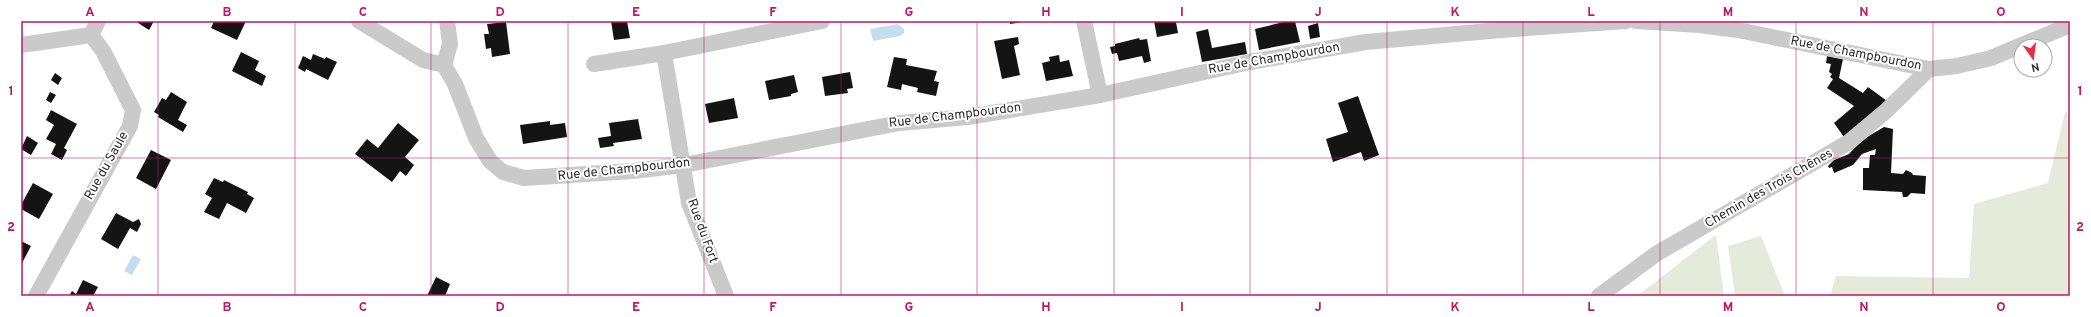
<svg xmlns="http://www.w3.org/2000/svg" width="2091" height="317" viewBox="0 0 2091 317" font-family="Overpass,sans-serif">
	<rect width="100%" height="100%" fill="#fff"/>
	<g fill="#e4ebda">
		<path d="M2065,112L2070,113V296H1830L1836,276L1969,278L1974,204L2048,183Z"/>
		<path d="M1716,235L1724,296H1637Z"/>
		<path d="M1761,236L1785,296H1735L1728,246Z"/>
	</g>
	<g fill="#c6deeb">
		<path d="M898,24L904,29V33L900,36L873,41L870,29Z"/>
		<path d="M133,255L141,259L132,275L124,271Z"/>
	</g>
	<g fill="#141414">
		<path d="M135,21H154L149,30Z"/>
		<path d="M214,21H246L237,40L211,28Z"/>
		<path d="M611,21H627L630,38L614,40Z"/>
		<path d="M1010,21H1022V22L1010,24Z"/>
		<path d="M1154,21H1178L1176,22L1178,33L1157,37Z"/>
		<path d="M1288,21H1295L1300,42L1259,50L1255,29Z"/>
		<path d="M506,22L510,54L492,57L491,48L486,49L484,34H489L487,24Z"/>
		<path d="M1318,23L1320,37L1310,39L1308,26Z"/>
		<path d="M1208,29L1212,48L1245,42L1247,54L1202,62L1196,32Z"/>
		<path d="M1018,37L1019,44L1014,46L1020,75L1002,79L994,41Z"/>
		<path d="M1139,38L1140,40L1147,39L1151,61L1144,63L1142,56L1119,61L1117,53L1112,54L1110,47L1115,46V44Z"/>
		<path d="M241,52L259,61L255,70L266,76L262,86L232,71Z"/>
		<path d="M313,54L325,59L326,57L337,62L328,80L306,69L305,72L298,68L303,56L311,60Z"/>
		<path d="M1059,55L1060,62L1069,60L1073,76L1046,81L1042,63L1050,61L1049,57Z"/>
		<path d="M1827,56L1843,59L1839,78L1863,93L1868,87L1887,101L1844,137L1834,123L1854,106L1827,88L1833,79L1830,77L1832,74L1829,72L1831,64L1826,63Z"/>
		<path d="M894,57L907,59L906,65L937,71L934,81L939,82L936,96L917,92L918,88L902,84L901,90L887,87Z"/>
		<path d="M850,72L853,88L847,89L848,93L825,96L822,77Z"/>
		<path d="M55,73L62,78L58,85L51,80Z"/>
		<path d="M794,75L798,92L791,94V96L769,100L765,81Z"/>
		<path d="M50,92L56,95L51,103L46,100Z"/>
		<path d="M171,92L187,102L178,120L187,125L183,132L158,117L159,115L154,112L162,98L166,100Z"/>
		<path d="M1358,96L1379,155L1364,161L1361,152L1333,162L1326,139L1348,132L1338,103Z"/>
		<path d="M734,98L738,118L709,123L705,104Z"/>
		<path d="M51,110L77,124L64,148L67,150L62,160L51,154L56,144L46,139L54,125L46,120Z"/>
		<path d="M638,119L642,139L613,143L614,146L600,148L598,138L611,136L609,123Z"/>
		<path d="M550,121V125L565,123L567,137L523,144L520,125Z"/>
		<path d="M398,123L419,140L405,157L414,165L406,176L400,171L392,182L355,154L367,139L378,148Z"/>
		<path d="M1884,127L1893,129L1891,173L1903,174L1906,170L1912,173L1913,175L1926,176L1925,194L1911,193L1907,197H1903L1902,192L1863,190V168H1869L1870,155H1875L1876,149L1862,154L1853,165L1834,173L1832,167L1829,168L1828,166L1834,160L1849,154L1862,140Z"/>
		<path d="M27,136L38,143L31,155L21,149Z"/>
		<path d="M151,150L171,160L156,189L136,178Z"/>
		<path d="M214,178L223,182L224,180L248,192L247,194L254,198L246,213L227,203L219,219L204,212L212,198L205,194Z"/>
		<path d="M33,183L53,194L39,219L21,209V205Z"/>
		<path d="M116,213L133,222L139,219L141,224L137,232L130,228L118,249L101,239Z"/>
		<path d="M21,241L31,246L21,265Z"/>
		<path d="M436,277L450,284L445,296H427Z"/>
		<path d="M83,280L98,287L93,296H69L72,291L76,294Z"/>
	</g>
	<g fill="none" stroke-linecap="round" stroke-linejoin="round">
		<g stroke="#cacaca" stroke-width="16">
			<path d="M359,21L423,60L444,65L455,84L476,138L490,161L503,172L524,178L633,171L684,165L899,123L968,117L1100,95L1250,62L1366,42L1501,30L1626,21"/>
			<path d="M1084,21L1100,95"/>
			<path d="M1636,21L1699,25L1738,30L1929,69L1957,66L1991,58L2070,25"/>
			<path d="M21,45L91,35"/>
			<path d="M594,64L664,53"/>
			<path d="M444,65L450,44L447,21"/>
			<path d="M36,296L130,126L133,110L103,51L91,35L98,21"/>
			<path d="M726,296L689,203L664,53L822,21"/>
			<path d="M1599,296L1656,254L1849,142L1886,111L1929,69"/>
		</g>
	</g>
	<path fill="none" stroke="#c2185b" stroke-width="1" stroke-opacity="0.55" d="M158,21V296M295,21V296M431,21V296M568,21V296M704,21V296M841,21V296M977,21V296M1114,21V296M1250,21V296M1387,21V296M1523,21V296M1660,21V296M1796,21V296M1933,21V296M21,158H2070"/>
	<g text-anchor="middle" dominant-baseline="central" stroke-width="4" stroke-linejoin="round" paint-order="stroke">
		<g font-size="13" fill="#2d2d2d" stroke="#fff">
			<text transform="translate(1856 54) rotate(11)">Rue de Champbourdon</text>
			<text transform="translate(1274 59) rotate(-10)">Rue de Champbourdon</text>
			<text transform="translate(955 116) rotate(-7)">Rue de Champbourdon</text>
			<text transform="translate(107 166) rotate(-61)">Rue du Saule</text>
			<text transform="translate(624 170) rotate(-6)">Rue de Champbourdon</text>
			<text transform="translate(1769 189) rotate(-30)">Chemin des Trois Chênes</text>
			<text transform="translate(702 231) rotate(70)">Rue du Fort</text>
		</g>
	</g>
	<rect width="2091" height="317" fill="none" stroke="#ffffff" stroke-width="44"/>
	<g transform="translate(2033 58) rotate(166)"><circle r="19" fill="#ffffff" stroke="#ababab"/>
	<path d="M0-3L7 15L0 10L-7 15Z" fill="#e42f44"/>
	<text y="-6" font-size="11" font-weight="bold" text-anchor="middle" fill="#2d2d2d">N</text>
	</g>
	<rect x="22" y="22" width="2047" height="273" fill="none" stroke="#c2185b" stroke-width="1.5"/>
	<g font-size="13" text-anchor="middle" font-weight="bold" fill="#c2185b">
		<text x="90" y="16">A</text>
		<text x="227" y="16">B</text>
		<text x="363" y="16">C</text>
		<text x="500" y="16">D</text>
		<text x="636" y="16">E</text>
		<text x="773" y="16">F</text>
		<text x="909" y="16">G</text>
		<text x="1046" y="16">H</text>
		<text x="1182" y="16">I</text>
		<text x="1318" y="16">J</text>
		<text x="1455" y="16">K</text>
		<text x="1591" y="16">L</text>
		<text x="1728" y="16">M</text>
		<text x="1864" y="16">N</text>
		<text x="2001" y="16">O</text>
		<text x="11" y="95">1</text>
		<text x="2080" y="95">1</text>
		<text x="11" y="231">2</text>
		<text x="2080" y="231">2</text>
		<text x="90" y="311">A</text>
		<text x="227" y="311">B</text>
		<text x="363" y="311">C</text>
		<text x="500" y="311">D</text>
		<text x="636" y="311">E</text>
		<text x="773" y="311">F</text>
		<text x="909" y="311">G</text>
		<text x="1046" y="311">H</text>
		<text x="1182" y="311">I</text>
		<text x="1318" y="311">J</text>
		<text x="1455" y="311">K</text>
		<text x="1591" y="311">L</text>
		<text x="1728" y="311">M</text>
		<text x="1864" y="311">N</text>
		<text x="2001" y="311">O</text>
	</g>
</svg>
